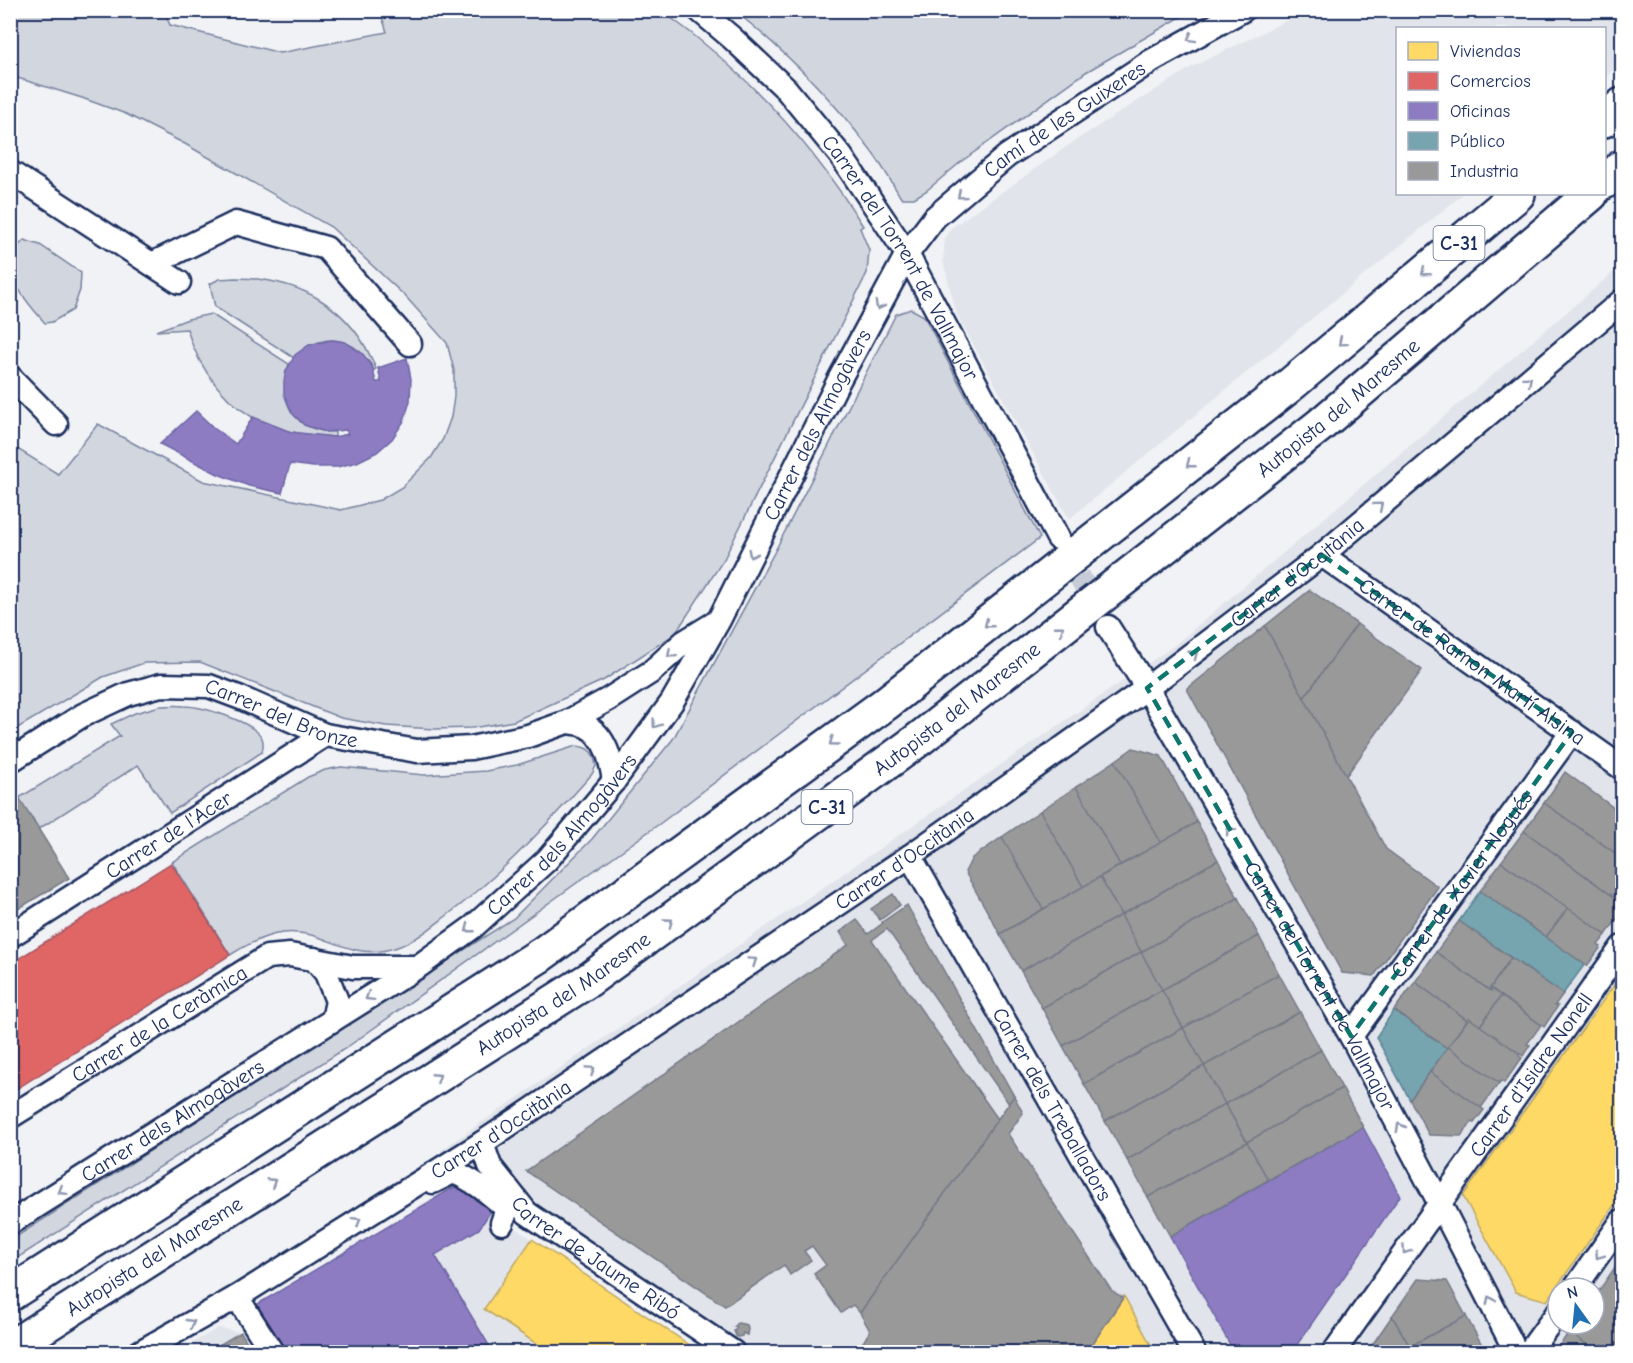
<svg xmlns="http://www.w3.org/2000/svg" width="1633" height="1363" viewBox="0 0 1633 1363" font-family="'Comic Neue',sans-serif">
	<rect width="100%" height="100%" fill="#f1f2f5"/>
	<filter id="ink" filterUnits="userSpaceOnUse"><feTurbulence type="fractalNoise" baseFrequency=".0167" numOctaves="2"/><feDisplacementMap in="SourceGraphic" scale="12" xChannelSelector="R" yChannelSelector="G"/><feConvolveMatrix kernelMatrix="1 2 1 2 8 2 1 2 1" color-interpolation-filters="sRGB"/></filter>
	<g filter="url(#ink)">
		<g fill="#e1e4ea" fill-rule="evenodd">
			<path d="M1306,11H1622V62L1605,77L1604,28H1398V194H1463L1069,519L957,315L943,261L945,238L951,228L1076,140L1192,67Z"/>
			<path d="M1622,265V1352H738L440,1151L1175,645ZM1558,1288H1594V1324H1558Z"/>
			<path d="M459,1190L700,1352H553L539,1342L522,1352H291L265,1309Z"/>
			<path d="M218,1328L241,1332L253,1352H177Z"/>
		</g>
		<g fill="#d2d6df" stroke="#76829e" stroke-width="1.5">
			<path d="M11,10L164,11L170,25L280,53L387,32L380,11H662C743,69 810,141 863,226L860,228L869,250L867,273L724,559L675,634L604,680L514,721L472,728L434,729L386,726L341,718L200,662L144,663L103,677L11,732V445L58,474L98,424L203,481L341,510L380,500L402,487L431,458L443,439L451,417L454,397V370L447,343L406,297L331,227L185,144L126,114L82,98L11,76Z"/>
			<path d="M735,11H1191L1086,72L962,161L926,191L914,198H901C891,181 881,163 868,147C830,96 785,51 735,11Z"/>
			<path d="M24,240L40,245L81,273L80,290L73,310L52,322L45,323C26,301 10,285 11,254Z"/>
			<path d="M235,278C300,278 352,307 376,369L374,370C354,335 323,330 294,358L215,307L210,284L219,279Z"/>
			<path d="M911,309L924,316L1040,538L662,822L346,1048L11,1262V1240L514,918L592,839L673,739L775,551L896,314Z"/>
			<path d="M211,314L289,364C275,400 295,432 335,432V437C313,435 292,434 271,426C229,410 199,371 187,329L156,331L188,319Z"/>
			<path d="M160,706C168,706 176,705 184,706C202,706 254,722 262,738C264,743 263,748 262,752L170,813L138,765L39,829L19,798L120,736L111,724L135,713Z"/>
			<path d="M576,746C590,747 594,753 596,766L592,774C547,825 500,876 445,917C427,931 409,946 386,950C362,955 345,947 324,939C286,925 263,935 230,955L172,862L308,777L325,770L341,767L424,775L486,771L517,765Z"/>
		</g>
		<g fill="#ffd966" stroke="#bba664" stroke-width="1.5">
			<path d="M1622,974V1194L1547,1301L1516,1292L1463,1196Z"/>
			<path d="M532,1239L700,1352H549L484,1309Z"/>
			<path d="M1124,1296L1152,1347L1149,1352H1087Z"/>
		</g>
		<path fill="#e06666" stroke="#a55664" stroke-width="1.5" d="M171,863L230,955L10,1093V964Z"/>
		<g fill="#8e7cc3" stroke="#6c65a5" stroke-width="1.5">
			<path d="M332,340L345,342L362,353L372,366L376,382H381L378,368L407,358L411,379L410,401L404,421L392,439L377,452L357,462L337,467H313L290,464L282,493L249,486L218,474L160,444L196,411L215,429L236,444L253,417L291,432L334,437L348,434L346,430L326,432L304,425L292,413L284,394V381L286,371L295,355L309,345Z"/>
			<path d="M1363,1127L1400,1196L1292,1352H1234L1170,1236Z"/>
			<path d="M456,1186L491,1211L479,1229L435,1255L493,1352H284L256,1305Z"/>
		</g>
		<g fill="#76a5af" stroke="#5b8297" stroke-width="1.5">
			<path d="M1480,891L1585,964L1563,994L1459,921Z"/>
			<path d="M1394,1010L1447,1048L1410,1100L1376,1037Z"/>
		</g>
		<g fill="#999" stroke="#737987" stroke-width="1.5">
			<path d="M1310,590L1357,624L1304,698L1265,626Z"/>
			<path d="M1357,624L1422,670L1346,776L1304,698Z"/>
			<path d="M1265,626L1386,849L1438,887L1374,976L1342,973L1187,689Z"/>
			<path d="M1133,748L1161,756L1197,822L1161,843L1115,761Z"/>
			<path d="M1115,761L1161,843L1120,865L1076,787Z"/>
			<path d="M1565,772L1622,814V858L1544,803Z"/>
			<path d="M11,785L69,878L10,914V786Z"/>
			<path d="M1076,787L1120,865L1083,887L1040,811Z"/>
			<path d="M1544,803L1622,858V903L1524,831Z"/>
			<path d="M1040,811L1083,887L1043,909L1002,837Z"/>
			<path d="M1197,822L1218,860L1121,915L1100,877Z"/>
			<path d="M1524,831L1622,903V917L1621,920L1617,919L1606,935L1501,862Z"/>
			<path d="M1002,837L1043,909L1000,934L965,872L972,858Z"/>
			<path d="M1218,860L1238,898L1141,952L1121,915Z"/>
			<path d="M1501,862L1568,908L1546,937L1480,891Z"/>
			<path d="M1100,877L1121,915L1021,971L1000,934Z"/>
			<path d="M893,894L900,905L880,920L871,909Z"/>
			<path d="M1238,898L1259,936L1162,990L1141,952Z"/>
			<path d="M907,905L1014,1096L1009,1104L887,929L872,940L998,1119L860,1313L853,1305L841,1313L814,1274L826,1265L812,1246L804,1251L811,1260L790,1275L784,1265L725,1306L526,1171L848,945L840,932L857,920L868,934L883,923L882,922Z"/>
			<path d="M1568,908L1606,935L1598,945L1601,947L1587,966L1546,937Z"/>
			<path d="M1121,915L1141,952L1042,1008L1021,971Z"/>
			<path d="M1459,921L1511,958L1489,990L1436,952Z"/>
			<path d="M1259,936L1279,974L1183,1028L1162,990Z"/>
			<path d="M1141,952L1162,990L1063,1046L1042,1008Z"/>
			<path d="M1436,952L1489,990L1491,991L1492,989L1501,996L1480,1026L1469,1018L1467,1020L1415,982Z"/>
			<path d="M1511,958L1563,994L1555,1005L1558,1006L1544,1027L1492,989L1491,991L1489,990Z"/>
			<path d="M1279,974L1300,1012L1204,1066L1183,1028Z"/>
			<path d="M1415,982L1467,1020L1447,1048L1394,1010Z"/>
			<path d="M1162,990L1183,1028L1084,1084L1063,1046Z"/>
			<path d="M1501,996L1541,1025L1527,1044L1530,1045L1523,1056L1480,1026Z"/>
			<path d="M1300,1012L1321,1050L1225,1104L1204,1066Z"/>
			<path d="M1469,1018L1520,1054L1519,1056L1522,1058L1504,1083L1501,1081L1499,1083L1448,1047Z"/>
			<path d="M1183,1028L1204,1066L1105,1121L1084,1084Z"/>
			<path d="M1448,1047L1499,1083L1481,1108L1430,1072Z"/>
			<path d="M1321,1050L1342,1088L1247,1142L1225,1104Z"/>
			<path d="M1204,1066L1225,1104L1127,1160L1105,1121Z"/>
			<path d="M1430,1072L1484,1110L1474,1123L1472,1122L1461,1136L1429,1135L1410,1100Z"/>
			<path d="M1342,1088L1363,1127L1268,1180L1247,1142Z"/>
			<path d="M1014,1096L1023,1113L1008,1134L1111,1290L1123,1298L1087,1352H857L870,1331L860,1313Z"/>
			<path d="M1225,1104L1247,1142L1148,1197L1127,1160Z"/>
			<path d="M1247,1142L1268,1180L1170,1236L1148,1197Z"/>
			<path d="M1622,1257V1352H1598L1569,1332L1575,1324H1594V1298Z"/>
			<path d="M1418,1279L1447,1281L1466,1316L1409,1347L1392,1316Z"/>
			<path d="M1392,1316L1413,1352H1367L1370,1348Z"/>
			<path d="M1466,1316L1486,1352H1413L1409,1347Z"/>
			<path d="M738,1323L747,1325L748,1329L747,1335L743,1333L742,1336L738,1337L736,1336L734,1331L737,1328L734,1327Z"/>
			<path d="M241,1332L253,1352H207Z"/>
			<path d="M1569,1332L1589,1346L1598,1352H1555Z"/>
		</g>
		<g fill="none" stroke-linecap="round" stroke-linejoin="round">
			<path stroke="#c6cbd7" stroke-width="22" stroke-dasharray="22 11" stroke-linecap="butt" d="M1063,547L1100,613"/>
			<g stroke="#1b2f5e" stroke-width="27">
				<g id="minor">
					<path id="s1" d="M699,10L732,38L786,89L841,156L907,254L1058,538"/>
					<path d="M10,172L179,282"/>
					<path d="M152,264L236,223L326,248L410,344"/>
					<path d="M10,377L56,424"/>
					<path id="s2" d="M1322,555L1622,768"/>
					<path id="s3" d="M1108,627L1147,688L1351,1036L1439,1202L1516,1352"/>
					<path d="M567,722C573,723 581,723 586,726C606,736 611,761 614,781"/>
					<path id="s4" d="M10,761L83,715L128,694L161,685L209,686L241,698L325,735L417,751L471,748L528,736L567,722L609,699L651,672L684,642L715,623"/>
					<path id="s5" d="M910,856L1194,1352"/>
					<path id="s6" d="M10,936L325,735"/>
					<path d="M314,959L326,973L337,1001L333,1020"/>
					<path id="s7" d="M1351,1036L1572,732"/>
					<path id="s8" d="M10,1117L267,957L290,955L353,967H415"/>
					<path id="s9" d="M482,1143L490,1166L527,1213L733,1352"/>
					<path d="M433,1182L453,1172C474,1180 491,1194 507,1209L502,1223"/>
					<path id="s10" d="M10,1223L419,966L473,927L547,860L614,781L672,702L719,620L839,380L907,254L935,217L1007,156L1151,61L1243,10"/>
					<path d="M1575,1288L1622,1221"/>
					<path d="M237,1297L272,1352"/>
					<path id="s11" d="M140,1352L237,1297L482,1143L910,856L1147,688L1322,555L1622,301"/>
					<path id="s12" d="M1334,1352L1622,947"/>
					<path d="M1529,1352L1558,1312"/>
				</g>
			</g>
			<g stroke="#1b2f5e" stroke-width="38">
				<g id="highway">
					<path d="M1604,120L1622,105"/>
					<path d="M1604,182L1622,167"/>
					<path d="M10,1294L542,954L885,704L1289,386L1518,194"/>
					<path id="s13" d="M10,1348L590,979L918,740L1319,426L1591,194"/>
				</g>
			</g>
			<use href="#minor" stroke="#fff" stroke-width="22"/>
			<use href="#highway" stroke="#fff" stroke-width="33"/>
		</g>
		<defs><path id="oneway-chevron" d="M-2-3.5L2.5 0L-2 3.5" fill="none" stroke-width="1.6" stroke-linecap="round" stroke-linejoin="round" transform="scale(1.5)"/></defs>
		<g stroke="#8d97ae">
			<use href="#oneway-chevron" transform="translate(1191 38) rotate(151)"/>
			<use href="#oneway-chevron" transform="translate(961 195) rotate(140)"/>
			<use href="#oneway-chevron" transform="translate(1425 272) rotate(140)"/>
			<use href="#oneway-chevron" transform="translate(879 306) rotate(118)"/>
			<use href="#oneway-chevron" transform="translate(1342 342) rotate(140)"/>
			<use href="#oneway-chevron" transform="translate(1528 380) rotate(-40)"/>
			<use href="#oneway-chevron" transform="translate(1190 464) rotate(142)"/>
			<use href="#oneway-chevron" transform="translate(1379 506) rotate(-40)"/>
			<use href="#oneway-chevron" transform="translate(752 554) rotate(117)"/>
			<use href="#oneway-chevron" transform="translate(988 624) rotate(142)"/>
			<use href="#oneway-chevron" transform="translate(1060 629) rotate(-38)"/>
			<use href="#oneway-chevron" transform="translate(671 654) rotate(139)"/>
			<use href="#oneway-chevron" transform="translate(1194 654) rotate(-38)"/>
			<use href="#oneway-chevron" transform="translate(656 724) rotate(126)"/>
			<use href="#oneway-chevron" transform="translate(833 742) rotate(144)"/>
			<use href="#oneway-chevron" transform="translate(1230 830) rotate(-120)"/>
			<use href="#oneway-chevron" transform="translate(669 922) rotate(-36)"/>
			<use href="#oneway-chevron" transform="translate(469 929) rotate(142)"/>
			<use href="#oneway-chevron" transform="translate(753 961) rotate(-34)"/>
			<use href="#oneway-chevron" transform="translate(369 997) rotate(148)"/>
			<use href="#oneway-chevron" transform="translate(591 1070) rotate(-34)"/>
			<use href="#oneway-chevron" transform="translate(437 1077) rotate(-33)"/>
			<use href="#oneway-chevron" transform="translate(1400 1127) rotate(-118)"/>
			<use href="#oneway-chevron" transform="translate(272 1182) rotate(-33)"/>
			<use href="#oneway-chevron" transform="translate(62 1191) rotate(148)"/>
			<use href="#oneway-chevron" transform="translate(357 1221) rotate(-32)"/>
			<use href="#oneway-chevron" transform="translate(1406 1250) rotate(125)"/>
			<use href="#oneway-chevron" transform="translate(1599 1255) rotate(126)"/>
			<use href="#oneway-chevron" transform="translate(1490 1300) rotate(-117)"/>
			<use href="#oneway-chevron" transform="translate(191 1323) rotate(-30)"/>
		</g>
	</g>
	<path fill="none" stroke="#0f766e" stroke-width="4.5" stroke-dasharray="12 8" stroke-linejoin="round" d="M1322,555L1572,732L1351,1036L1147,688Z"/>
	<g text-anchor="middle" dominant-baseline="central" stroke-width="6" stroke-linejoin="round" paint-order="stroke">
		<g fill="#fff" stroke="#5f6d8e" stroke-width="1.5">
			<rect x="1433.5" y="226" width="51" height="34" rx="4.5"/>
			<rect x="801.5" y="790" width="51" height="34" rx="4.5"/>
		</g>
		<g font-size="20" font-weight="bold" fill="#1b2f5e">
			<text x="1459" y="243">C-31</text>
			<text x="827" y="807">C-31</text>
		</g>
		<g font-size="21" fill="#1b2f5e" stroke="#fff">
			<text stroke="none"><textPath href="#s10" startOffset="1566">Camí de les Guixeres</textPath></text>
			<text stroke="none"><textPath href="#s1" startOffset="322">Carrer del Torrent de Vallmajor</textPath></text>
			<text stroke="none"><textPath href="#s13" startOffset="1629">Autopista del Maresme</textPath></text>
			<text stroke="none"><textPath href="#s10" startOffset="1164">Carrer dels Almogàvers</textPath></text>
			<text stroke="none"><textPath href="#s11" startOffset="1396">Carrer d'Occitània</textPath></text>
			<text stroke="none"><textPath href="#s2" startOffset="184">Carrer de Ramon Martí Alsina</textPath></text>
			<text stroke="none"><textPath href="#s13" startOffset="1143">Autopista del Maresme</textPath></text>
			<text stroke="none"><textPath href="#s4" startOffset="296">Carrer del Bronze</textPath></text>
			<text stroke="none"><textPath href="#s10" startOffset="678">Carrer dels Almogàvers</textPath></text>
			<text stroke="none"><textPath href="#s6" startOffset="188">Carrer de l'Acer</textPath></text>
			<text stroke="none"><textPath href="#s11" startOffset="910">Carrer d'Occitània</textPath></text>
			<text stroke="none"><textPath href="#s7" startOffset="188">Carrer de Xavier Nogués</textPath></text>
			<text stroke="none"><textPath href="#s3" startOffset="417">Carrer del Torrent de Vallmajor</textPath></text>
			<text stroke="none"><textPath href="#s13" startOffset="657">Autopista del Maresme</textPath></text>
			<text stroke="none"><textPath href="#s8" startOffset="176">Carrer de la Ceràmica</textPath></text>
			<text stroke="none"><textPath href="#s12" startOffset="340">Carrer d'Isidre Nonell</textPath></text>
			<text stroke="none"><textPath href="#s5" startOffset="286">Carrer dels Treballadors</textPath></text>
			<text stroke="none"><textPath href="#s10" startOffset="192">Carrer dels Almogàvers</textPath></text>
			<text stroke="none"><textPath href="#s11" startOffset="424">Carrer d'Occitània</textPath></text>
			<text stroke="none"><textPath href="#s9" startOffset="166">Carrer de Jaume Ribó</textPath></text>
			<text stroke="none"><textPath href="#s13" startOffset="171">Autopista del Maresme</textPath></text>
		</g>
	</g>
	<rect width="1633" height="1363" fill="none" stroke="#fff" stroke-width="36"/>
	<rect x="18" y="18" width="1597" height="1327" fill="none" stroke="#1b2f5e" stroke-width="2" filter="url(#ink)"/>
	<rect x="1396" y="27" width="210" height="168" fill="#ffffff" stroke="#a4acbf" stroke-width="1.5"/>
	<rect x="1408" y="42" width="30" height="18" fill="#ffd966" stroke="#a4acbf" stroke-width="1.5"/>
	<text x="1450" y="57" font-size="18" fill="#1b2f5e">Viviendas</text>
	<rect x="1408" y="72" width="30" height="18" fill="#e06666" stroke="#a4acbf" stroke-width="1.5"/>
	<text x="1450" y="87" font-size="18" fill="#1b2f5e">Comercios</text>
	<rect x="1408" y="102" width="30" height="18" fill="#8e7cc3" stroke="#a4acbf" stroke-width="1.5"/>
	<text x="1450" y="117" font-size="18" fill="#1b2f5e">Oficinas</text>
	<rect x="1408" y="132" width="30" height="18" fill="#76a5af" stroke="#a4acbf" stroke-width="1.5"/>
	<text x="1450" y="147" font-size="18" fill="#1b2f5e">Público</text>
	<rect x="1408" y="162" width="30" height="18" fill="#999999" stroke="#a4acbf" stroke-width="1.5"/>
	<text x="1450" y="177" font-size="18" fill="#1b2f5e">Industria</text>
	<g transform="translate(1576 1306) rotate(345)"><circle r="28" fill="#ffffff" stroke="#a4acbf" stroke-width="1.5"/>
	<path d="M0-4.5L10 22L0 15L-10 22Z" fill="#1f6fb2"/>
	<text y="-9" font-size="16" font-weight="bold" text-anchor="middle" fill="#1b2f5e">N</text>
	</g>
</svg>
